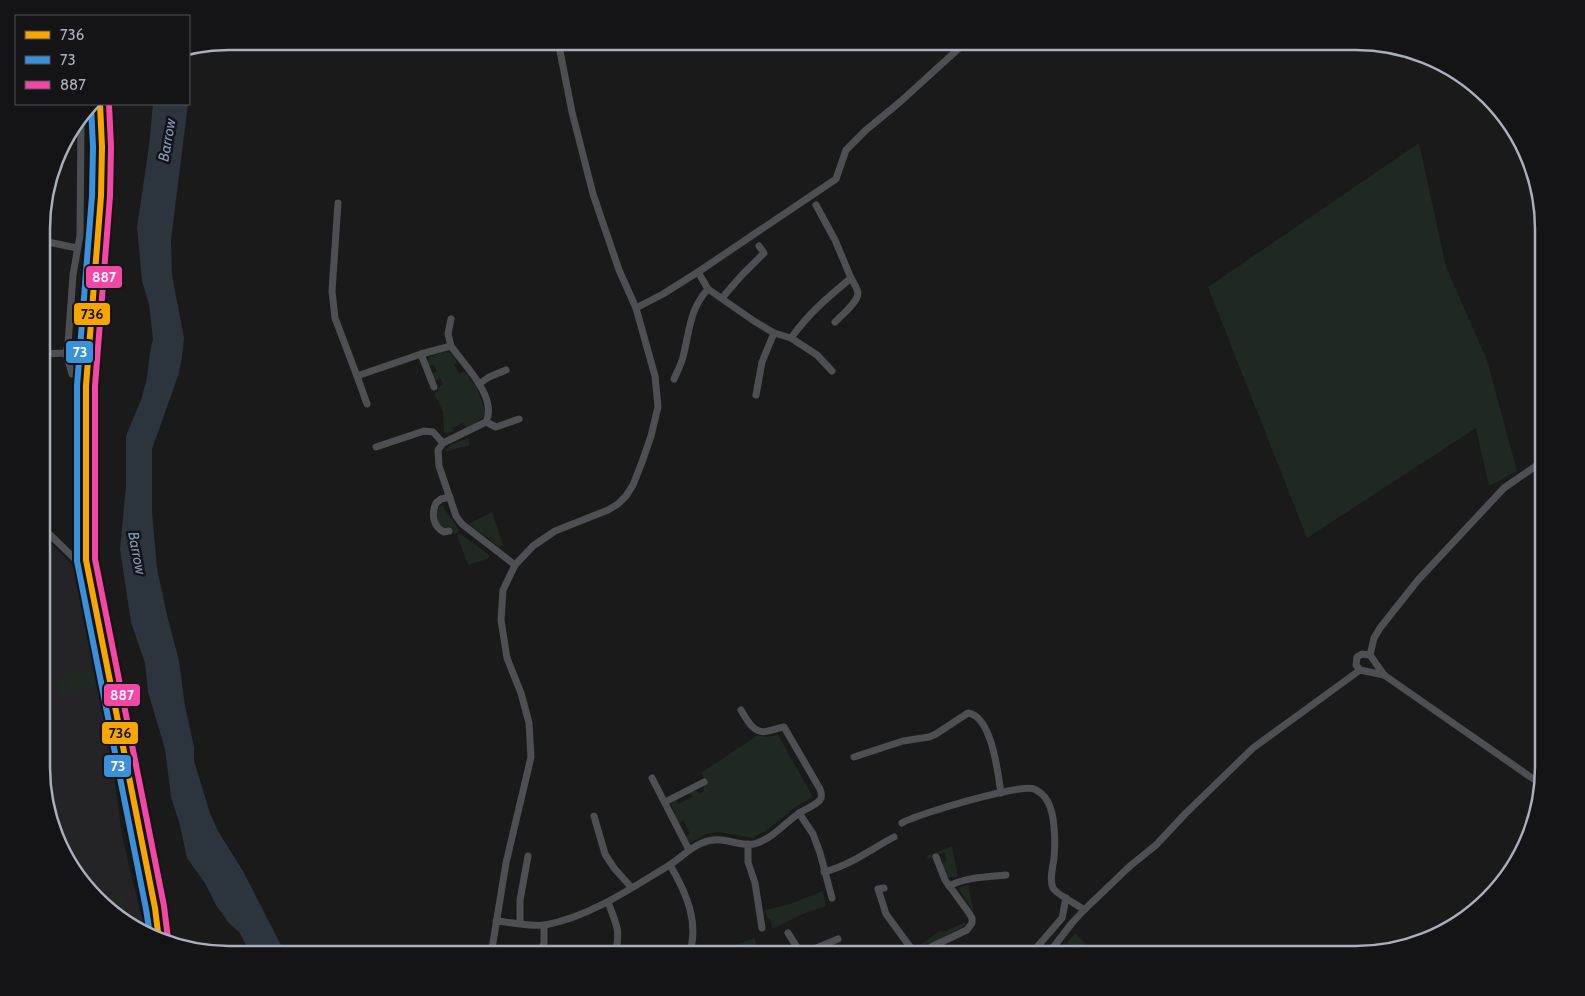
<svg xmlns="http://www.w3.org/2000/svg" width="1585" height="996" viewBox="0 0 1585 996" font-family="Cabin,sans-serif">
	<rect width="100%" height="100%" fill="#1a1a1a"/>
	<path fill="#242426" d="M43,536L77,570L112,735L115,787L123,840L140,912L148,923L149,935L125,923L67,861L43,791Z"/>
	<g fill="#1f2821">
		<path d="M1419,143L1446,267L1487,360L1517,471L1489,486L1476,428L1307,538L1208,287Z"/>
		<path d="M444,352L451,353L457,362L454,365L460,374L464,371L477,388L486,414C480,421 474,424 466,428L463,423L452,428L454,431L447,434L444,432L443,412L434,393L438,391V388L443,384L441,379L435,380L431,374L437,371L434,365L429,366L427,362L429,357Z"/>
		<path d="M468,438L470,445L444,452L450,445Z"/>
		<path d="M442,505L459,530L458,533L454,534L452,527L443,530C438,525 436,517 436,510Z"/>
		<path d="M492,512L503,545L499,547L469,524Z"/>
		<path d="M461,534L489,555V557L487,559L468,565L457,535Z"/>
		<path d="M100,668L103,686L72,692L63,674Z"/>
		<path d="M60,676L69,692L59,694L56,678Z"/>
		<path d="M758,735L765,737L778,735L813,797L795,807L770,828L753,838L718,832L706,834L690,843L685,837L690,834L683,820L678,823L671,804L676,800L678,804L692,797L689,792L695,790L700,793L704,791V786L707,783L701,773Z"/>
		<path d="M952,846L958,876L948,878L942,867L943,863L947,860L944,852L928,859L927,856Z"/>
		<path d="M968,885L974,913L959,889L960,887Z"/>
		<path d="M823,891L826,906L805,913L772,929L771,920L767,917L765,910L790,904Z"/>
		<path d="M123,895L129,925L125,923L102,899Z"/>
		<path d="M966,922L965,925L961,928L921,949H918L917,947L941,930L943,932Z"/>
		<path d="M1075,933L1088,946L1080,954H1057Z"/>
		<path d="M754,938L758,950L761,955H723L720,951Z"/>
		<path d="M829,947L833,949L836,955H809L811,952Z"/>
	</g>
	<path fill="#2c343d" d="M153,104H188L171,240L172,275L184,338L182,357L178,376L152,449V512L157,568L166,611L179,661L185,706L194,747V761L210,813L218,831L243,871L286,955H251L240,933L228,922L216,905L205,883L187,858L180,825L171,797L165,749L148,692L145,663L131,622L120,549L126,486V436L141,400L147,378L150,353L153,339L149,304L142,281L137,227L149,146Z"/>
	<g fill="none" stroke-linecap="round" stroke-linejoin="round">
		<g stroke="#4e4f53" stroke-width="7">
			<path d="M338,203L332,291L335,318L357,376L421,354L451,346C464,365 498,397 486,422L443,443L438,450L439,466L456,516L462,524L515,565"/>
			<path d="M43,241L77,248"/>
			<path d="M698,272L708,289L754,321L774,333L791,338L817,355L832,371"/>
			<path d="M722,298L741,276L764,253L759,246"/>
			<path d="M636,308L663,294L698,272L836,179L846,150L866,130L900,102L967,41"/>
			<path d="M451,319L448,334L451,346"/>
			<path d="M835,322C841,316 858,302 858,293C857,288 854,283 851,278"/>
			<path d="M791,338C809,313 827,298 851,278L835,240L816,205"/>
			<path d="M66,353L68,344L73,275L80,235L81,120"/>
			<path d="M43,354L66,353L72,374"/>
			<path d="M421,354L434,387"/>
			<path d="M357,376L367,404"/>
			<path d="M674,379C677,372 681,365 683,357C690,330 689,310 708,289"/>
			<path d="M479,384L489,377L506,370"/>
			<path d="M756,395L762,362L774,333"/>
			<path d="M486,422L496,427L519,419"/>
			<path d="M376,447L424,431L433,432L443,443"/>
			<path d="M43,528L74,558L79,560H86"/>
			<path d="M449,531L444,532C433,527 431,514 436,503L441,499L450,497"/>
			<path d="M43,555L50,535"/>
			<path d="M1370,655L1374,638L1380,628L1418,580L1504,488L1543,461"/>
			<path d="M1360,670L1356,665L1357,657L1362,654L1370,655L1384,675L1542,785"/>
			<path d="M854,757L903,741L929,737L936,734L968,713C992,716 998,774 1001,793"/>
			<path d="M652,778L689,850"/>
			<path d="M665,802L704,782"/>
			<path d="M799,813L813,834L820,853L832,898"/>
			<path d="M594,816L605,854L614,868L631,887"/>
			<path d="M902,823C917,814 1022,783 1034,789C1049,795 1053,813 1054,827C1055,837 1055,848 1054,858C1053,867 1049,880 1053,888C1058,896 1076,903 1084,910"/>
			<path d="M748,844V862L755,883L762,928"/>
			<path d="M670,865C686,892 700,923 689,955"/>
			<path d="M824,872C849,866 871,849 894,837"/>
			<path d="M949,886C965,877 988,877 1006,875"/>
			<path d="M884,888L878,889L886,914L916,955"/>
			<path d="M608,902C616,924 622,932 614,955"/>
			<path d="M496,921C509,922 533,927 545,925C589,917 630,889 668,866C680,859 689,848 702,843C721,834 738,847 754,844C772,839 784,824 798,814C804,809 815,806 820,800C823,796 821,792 820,789L784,727C778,728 773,730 768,731C754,735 747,720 741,710"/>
			<path d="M520,923V900L528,856"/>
			<path d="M788,933L802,955"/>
			<path d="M802,954L838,939"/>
			<path d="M1031,954L1062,918L1066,898"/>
			<path d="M1048,954L1072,923L1084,910L1130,866L1156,845L1185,814L1253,748L1360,670L1384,675"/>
			<path d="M491,955L506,863L531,757L529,723L521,693L507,658L501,620L503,590L515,565L533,546L555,531L608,510L618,504L626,496L633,485L642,462L651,436L658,407L655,376L636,308L619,270L593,194L572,112L558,41"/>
			<path d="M539,955L544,943V925"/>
			<path d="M922,955L933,946L967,930L972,923V918L969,913L945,880L936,857"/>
		</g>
		<path stroke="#4c4c4f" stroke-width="9" d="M100,104L102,147L101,196L86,386L85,460L86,560L129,782L155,908L159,940"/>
		<g stroke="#141416" stroke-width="10">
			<path id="bus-1" d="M100,104L102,147L101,196L86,386V560L155,908L159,940"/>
		</g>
		<g stroke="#141416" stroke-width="10">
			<path id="bus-2" d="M91,106L93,147L92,196L77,386V561L146,909L150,935"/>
		</g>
		<g stroke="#141416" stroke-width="10">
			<path id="bus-3" d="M109,104L111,147L110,196L95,386V559L164,906L168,939"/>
		</g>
		<use href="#bus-1" stroke="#f7a600" stroke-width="6"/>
		<use href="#bus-2" stroke="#3a90db" stroke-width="6"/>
		<use href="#bus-3" stroke="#f346a5" stroke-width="6"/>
	</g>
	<g text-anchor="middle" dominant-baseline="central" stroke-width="5" stroke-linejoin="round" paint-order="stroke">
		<g font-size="15" font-style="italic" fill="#819bb8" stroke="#141416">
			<text transform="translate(167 140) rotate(-80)">Barrow</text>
			<text transform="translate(137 553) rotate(79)">Barrow</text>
		</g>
	</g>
	<path d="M0 0H1585V996H0ZM229 50H1356A179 179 0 0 1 1535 229V767A179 179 0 0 1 1356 946H229A179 179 0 0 1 50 767V229A179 179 0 0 1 229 50Z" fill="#141416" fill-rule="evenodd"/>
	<path fill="none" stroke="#abafbc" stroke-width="2.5" d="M229 50H1356A179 179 0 0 1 1535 229V767A179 179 0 0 1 1356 946H229A179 179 0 0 1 50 767V229A179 179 0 0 1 229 50Z"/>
	<g stroke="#141416" stroke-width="2">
		<rect x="85" y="265" width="38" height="24" rx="5" fill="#f346a5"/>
		<rect x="73" y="302" width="38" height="24" rx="5" fill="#f7a600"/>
		<rect x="65" y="340" width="29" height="24" rx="5" fill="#3a90db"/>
		<rect x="103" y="683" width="38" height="24" rx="5" fill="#f346a5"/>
		<rect x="101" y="721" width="38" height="24" rx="5" fill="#f7a600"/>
		<rect x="103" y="754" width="29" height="24" rx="5" fill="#3a90db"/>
	</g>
	<g font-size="14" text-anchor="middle" font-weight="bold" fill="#fff">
		<text x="104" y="282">887</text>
		<text x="80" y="357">73</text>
		<text x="122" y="700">887</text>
		<text x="118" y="771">73</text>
	</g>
	<g font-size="14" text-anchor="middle" font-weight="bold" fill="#111">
		<text x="92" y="319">736</text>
		<text x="120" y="738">736</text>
	</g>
	<rect x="15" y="15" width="175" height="90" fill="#141416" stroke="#505258"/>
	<rect x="25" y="31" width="25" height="8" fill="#f7a600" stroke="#505258"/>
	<text x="60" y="40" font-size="15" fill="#abafbc">736</text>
	<rect x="25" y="56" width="25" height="8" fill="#3a90db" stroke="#505258"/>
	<text x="60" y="65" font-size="15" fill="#abafbc">73</text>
	<rect x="25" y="81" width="25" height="8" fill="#f346a5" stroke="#505258"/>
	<text x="60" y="90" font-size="15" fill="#abafbc">887</text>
</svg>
